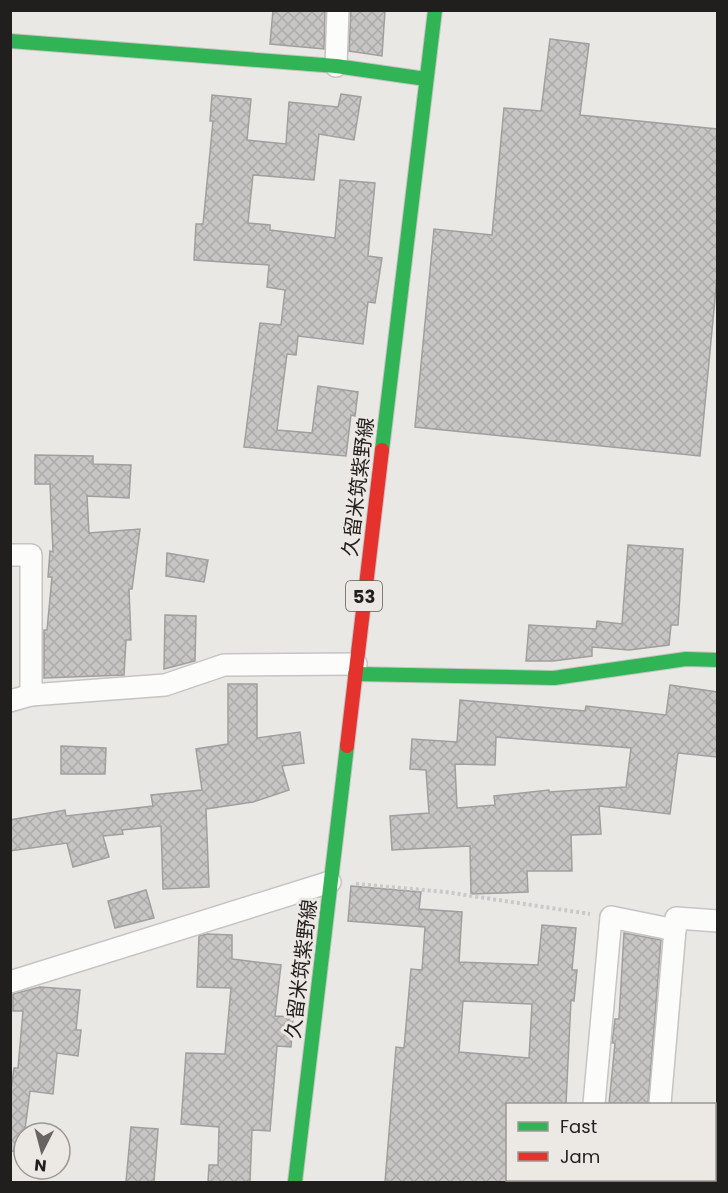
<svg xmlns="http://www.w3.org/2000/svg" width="728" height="1193" viewBox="0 0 728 1193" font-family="Poppins,'Noto Sans JP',sans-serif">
	<defs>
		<pattern id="building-cross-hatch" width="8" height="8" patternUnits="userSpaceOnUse" patternTransform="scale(1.5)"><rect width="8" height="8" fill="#c8c6c4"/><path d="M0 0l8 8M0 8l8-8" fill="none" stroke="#acaaa8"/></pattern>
	</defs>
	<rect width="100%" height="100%" fill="#eae8e5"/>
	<g fill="url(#building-cross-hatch)" stroke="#a19f9e" stroke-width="1.5" fill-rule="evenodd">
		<path d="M273,10H325L324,49L270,44Z"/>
		<path d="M351,10H385L382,56L349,51Z"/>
		<path d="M550,39L589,44L580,115L717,129V278L700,456L415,427L434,229L492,235L504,108L541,111Z"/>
		<path d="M341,94L361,97L354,140L319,134L314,180L253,175L248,223L270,225V230L335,238L340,180L375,183L368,256L382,258L375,303L368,302L363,344L298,336L296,355L287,354L277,430L312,433L318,386L358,392L355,416L351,415L346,456L244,447L260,323L281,325L285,290L267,287L269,265L194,260L196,224H203L213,121H210L212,95L251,99L247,140L286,144L289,102L338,107Z"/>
		<path d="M35,455L93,456V464L131,465L129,498L87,496L89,533L140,529L132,589H129L131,640H126L124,675L44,678V630H47L52,577H48L50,551L53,552L50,484H35Z"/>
		<path d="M628,545L683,549L678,625H671L669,645L629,650L592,647V656L553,661H526L529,625L596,629L597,621L622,624Z"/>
		<path d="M167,553L208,560L204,582L166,576Z"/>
		<path d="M165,615L196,616L195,661L164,669Z"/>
		<path d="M228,684H257V738L300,732L304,763L282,766L289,790L253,802L206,809L209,887L163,889L161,826L122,830L123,834L103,836L109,857L73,867L67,843L10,851V820L65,810L66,816L153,806L151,795L202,790L196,749L228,744Z"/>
		<path d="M670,685L717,692V757L678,753L670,814L599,806L601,834L571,835L572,871H527L528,892L471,894L470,846L392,850L390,816L429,813L426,770L410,769L412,739L457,742L460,700L585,711L586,706L666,715ZM496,737L631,748L626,787L549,792V790L494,796L495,805L457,808L455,764L495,765Z"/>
		<path d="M61,746L106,748L105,774H61Z"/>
		<path d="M351,886L421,892L419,909L462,912L459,962L538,965L542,925L576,928L572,970H577L574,1001L571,1000L566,1104H507V1182H385L396,1047L404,1048L411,969L422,970L425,927L348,921ZM463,1001L532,1004L529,1058L459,1052Z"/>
		<path d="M146,890L154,918L115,928L108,901Z"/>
		<path d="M624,933L661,940L648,1104H609L615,1043H612L615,1019H619Z"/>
		<path d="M207,934L232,935V959L281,965L275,1016L293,1017L291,1047L277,1046L270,1131L252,1130L250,1182H208L209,1165H218L219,1127L181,1124L186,1053L225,1054L231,988L197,987L199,936Z"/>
		<path d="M40,987L80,990L76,1030H81L78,1056L57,1053L53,1094L30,1091L22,1152L10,1151V1097L14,1068H18L23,1011H13V994Z"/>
		<path d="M131,1127L158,1129L154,1182H126Z"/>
	</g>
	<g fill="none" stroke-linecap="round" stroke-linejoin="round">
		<g stroke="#c5c4c2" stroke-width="24">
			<g id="street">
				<path d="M336,66L338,10"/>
				<path d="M10,555H31V695"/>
				<path d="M10,701L31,695L165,685L224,665L356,664"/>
				<path d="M10,982L330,882"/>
				<path d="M594,1104L611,917L675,930"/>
				<path d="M660,1104L676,918L718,921"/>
				<path d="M587,1182L588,1180"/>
				<path d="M653,1182V1180"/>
			</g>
		</g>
		<g stroke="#c5c4c2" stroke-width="16">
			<g id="fast">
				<path d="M10,41L336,66L426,79"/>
				<path d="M382,450L435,10"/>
				<path d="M355,674L554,678L686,659L718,660"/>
				<path d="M295,1182L347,746"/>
			</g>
		</g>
		<g stroke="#c5c4c2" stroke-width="16">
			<path id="jam" d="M347,746L382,450"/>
		</g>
		<path stroke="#cac9c8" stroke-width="4" stroke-dasharray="3 3" stroke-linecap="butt" d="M356,884L446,892L590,914"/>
		<use href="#street" stroke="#fcfcfb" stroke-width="21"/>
		<use href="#fast" stroke="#30b455" stroke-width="14"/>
		<use href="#jam" stroke="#e5322d" stroke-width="14"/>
	</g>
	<g text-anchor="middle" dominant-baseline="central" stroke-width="6" stroke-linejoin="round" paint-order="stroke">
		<rect fill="#ece8e3" stroke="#5d5b58" stroke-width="1.5" x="346" y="581" width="36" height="30" rx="4.5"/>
		<g font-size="18" font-weight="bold" fill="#201f1d">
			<text x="364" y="596">53</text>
		</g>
		<g font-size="20" fill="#201f1d" stroke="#ece8e3">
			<text transform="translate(358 487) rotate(-83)">久留米筑紫野線</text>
			<text transform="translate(301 969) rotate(-83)">久留米筑紫野線</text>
		</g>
	</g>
	<rect width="728" height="1193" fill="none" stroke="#201f1d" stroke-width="24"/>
	<rect x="506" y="1103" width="210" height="78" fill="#ece8e3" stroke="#9a9894" stroke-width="1.5"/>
	<rect x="518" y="1122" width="30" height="9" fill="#30b455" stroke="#9a9894" stroke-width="1.5"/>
	<text x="560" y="1133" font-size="18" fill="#201f1d">Fast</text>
	<rect x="518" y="1152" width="30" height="9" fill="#e5322d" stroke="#9a9894" stroke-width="1.5"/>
	<text x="560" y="1163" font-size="18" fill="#201f1d">Jam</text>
	<g transform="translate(42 1151) rotate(186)"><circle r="28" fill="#ece8e3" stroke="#9a9894" stroke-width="1.5"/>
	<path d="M0-4.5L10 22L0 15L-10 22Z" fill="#676563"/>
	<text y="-9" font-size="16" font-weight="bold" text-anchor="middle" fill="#201f1d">N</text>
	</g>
</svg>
